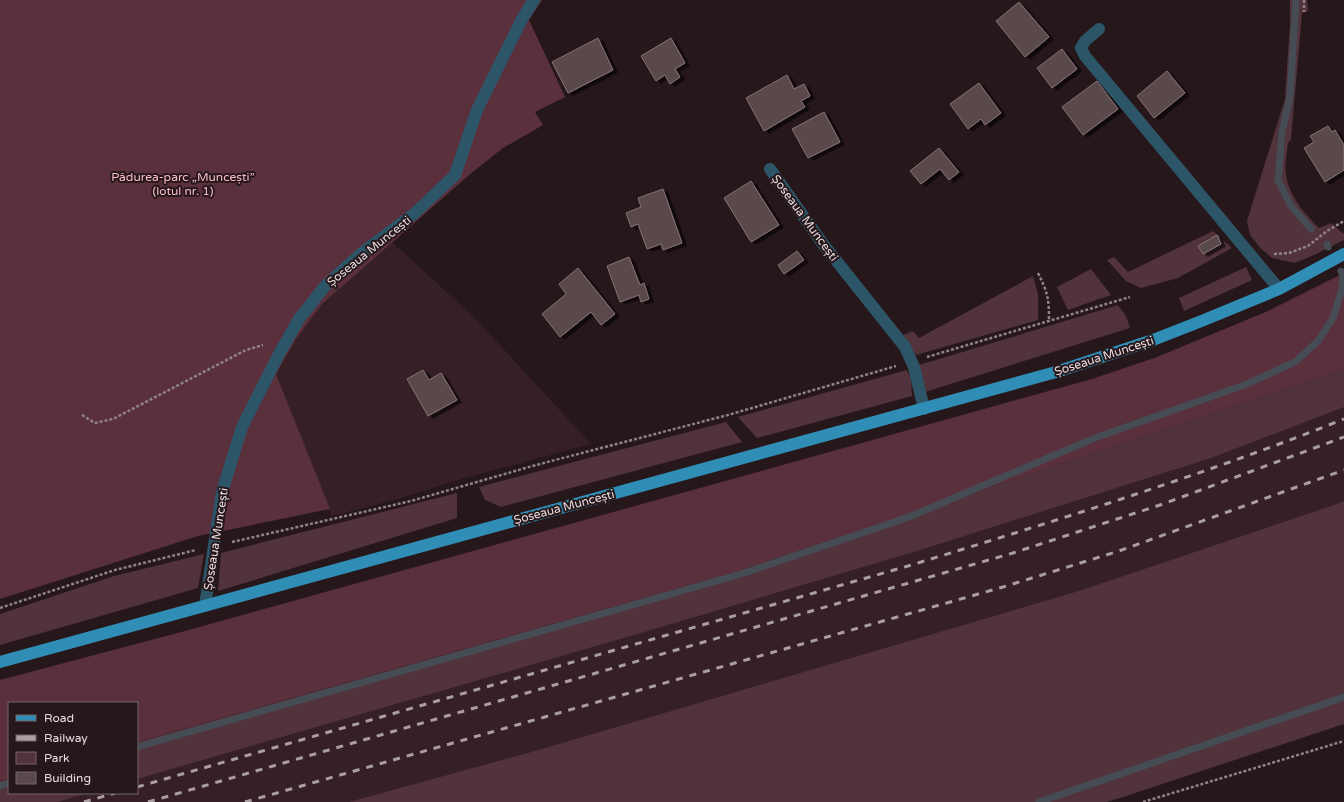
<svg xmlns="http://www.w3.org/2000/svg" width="1344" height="802" viewBox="0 0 1344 802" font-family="'Varela Round',sans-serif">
	<defs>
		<filter id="shadow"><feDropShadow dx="4.5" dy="2.5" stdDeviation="0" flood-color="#0009"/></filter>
	</defs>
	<rect width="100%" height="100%" fill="#26171b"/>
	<g fill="#362026">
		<path d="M392,242L474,317L591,444L465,478L394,500L332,516L276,374L296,339L322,304Z"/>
		<path d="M1344,369V551L456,802H0V781L9,779V793H137V742L739,571Z"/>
	</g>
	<g fill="#52323b">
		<path d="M1290,0H1307L1308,11L1302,13L1291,139L1288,143C1287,153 1284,165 1286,175C1289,196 1305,214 1319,228L1331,223L1344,234V240L1314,255L1295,263L1272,258L1260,248L1250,235L1247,221L1285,99L1290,23Z"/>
		<path d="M1213,231L1232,248L1178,278L1141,288L1126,281L1107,260L1114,257L1128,272Z"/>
		<path d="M1246,267L1252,280L1184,311L1179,298Z"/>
		<path d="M1091,269L1111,295L1068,310L1057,287Z"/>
		<path d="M1033,276L1038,294V320L916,355L903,335L913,331L919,338Z"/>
		<path d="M1118,305L1126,316L1130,328L925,392L919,365Z"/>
		<path d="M1344,369V407L1211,458L917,551L634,635L137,779V742L739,571Z"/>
		<path d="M907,370L911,379L912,396L757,438L738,417Z"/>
		<path d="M726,422L742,442L501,507L485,500L479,487Z"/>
		<path d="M457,493V518L218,591L221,553Z"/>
		<path d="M1344,501V724L1123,797L1106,802H349L535,751L1079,591L1334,505Z"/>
		<path d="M204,554L198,588L0,645V614L114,576Z"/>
		<path d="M9,779V793H88L57,802H0V781Z"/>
	</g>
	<g fill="#5b303d">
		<path d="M0,0H542L529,20L565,97L535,112L543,125L503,148L469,175L322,304L296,339L276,374L330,509L198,536L0,599Z"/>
		<path d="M1344,273V369L739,571L137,742V703H9V779L0,781V680L185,631L1092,379L1157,357L1268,311Z"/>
	</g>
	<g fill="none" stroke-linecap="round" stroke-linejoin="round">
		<g stroke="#454c53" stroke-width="7">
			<path d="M1296,0L1290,97L1282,132L1278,180L1291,206L1311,229"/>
			<path d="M1327,244L1328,247"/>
			<path d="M137,747L744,573L909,517L1095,438L1247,384L1295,362L1318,341L1333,318L1342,289L1343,276L1341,271"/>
			<path d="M0,786L9,783"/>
			<path d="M1039,802L1344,697"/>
		</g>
	</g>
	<g fill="#5a484c" stroke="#867277" filter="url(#shadow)">
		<path d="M1019,2L1049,37L1025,57L996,21Z"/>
		<path d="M598,38L613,70L568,93L552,62Z"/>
		<path d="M671,38L685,63L675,69L680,77L670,84L665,75L656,81L641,56Z"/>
		<path d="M1062,49L1077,69L1052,88L1037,68Z"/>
		<path d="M1167,71L1185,93L1154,118L1137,96Z"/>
		<path d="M787,75L794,89L804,84L810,96L801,101L805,107L764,131L746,98Z"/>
		<path d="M1097,81L1118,109L1083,135L1062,107Z"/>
		<path d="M979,83L1001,113L985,125L981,119L968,129L950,104Z"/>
		<path d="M824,112L840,142L808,158L792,129Z"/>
		<path d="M1328,126L1332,132L1335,130L1344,145V170L1325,182L1304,148L1314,142L1310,136Z"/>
		<path d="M939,148L959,172L949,180L940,169L921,184L910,171Z"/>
		<path d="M751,181L779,225L751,242L724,198Z"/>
		<path d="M663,189L682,243L663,250L661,244L647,249L638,224L631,227L626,213L641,207L638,198Z"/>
		<path d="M1217,235L1221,244L1203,254L1198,246Z"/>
		<path d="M797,251L804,260L784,274L778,265Z"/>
		<path d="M629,257L640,285L644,283L649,299L641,302L639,295L620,302L607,266Z"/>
		<path d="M578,268L615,314L601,325L591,312L560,337L542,314L566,294L559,284Z"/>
		<path d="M423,370L429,380L441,373L457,400L428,416L407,379Z"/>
	</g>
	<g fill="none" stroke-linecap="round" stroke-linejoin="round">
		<g stroke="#908386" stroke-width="2.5" stroke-dasharray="3 2" stroke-linecap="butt">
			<path d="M1304,0V12"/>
			<path d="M1274,254L1289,253L1308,246L1327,231L1344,221"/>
			<path d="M1038,273C1048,293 1049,299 1049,321"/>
			<path d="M927,357L1130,297"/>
			<path d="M82,415L95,423L113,419L246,350L263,345"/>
			<path d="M232,542L411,501L536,465L728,415L896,366"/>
			<path d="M0,608L115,570L196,550"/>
			<path d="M1143,802L1344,741"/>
		</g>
		<g stroke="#2d5568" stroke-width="12">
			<path d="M1099,29L1085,41L1081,48L1085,56L1279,289"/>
			<path d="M770,169L823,244L905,347L914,367L924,409"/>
			<path d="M205,606L222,492L242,427L279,354L299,319L325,286L363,252L415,213L455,175L477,110L522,19L534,0"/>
		</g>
		<path stroke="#308eb6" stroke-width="12" d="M0,662L1056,372L1153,340L1204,320L1279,289L1344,254"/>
		<g stroke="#ab9ea1" stroke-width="3" stroke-dasharray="7 7" stroke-linecap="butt">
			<path d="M137,787L908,566C1055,521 1201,476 1344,419"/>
			<path d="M84,802L115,793"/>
			<path d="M148,802L1013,553L1163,504L1344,437"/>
			<path d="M245,802L1003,587L1119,551L1344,470"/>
		</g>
	</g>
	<g text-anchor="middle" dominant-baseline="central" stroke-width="4" stroke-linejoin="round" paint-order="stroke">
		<g font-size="12" fill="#fbbccc" stroke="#26171b">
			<text x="183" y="177">Pădurea-parc „Muncești”<tspan x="183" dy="14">(lotul nr. 1)</tspan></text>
		</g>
		<g font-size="12" fill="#e7dbde" stroke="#26171b">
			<text transform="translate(805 218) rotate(54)">Șoseaua Muncești</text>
			<text transform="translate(369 251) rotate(-39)">Șoseaua Muncești</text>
			<text transform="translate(1104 356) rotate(-18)">Șoseaua Muncești</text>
			<text transform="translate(564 507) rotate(-15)">Șoseaua Muncești</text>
			<text transform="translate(216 539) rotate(-81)">Șoseaua Muncești</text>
		</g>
	</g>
	<rect x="8" y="702" width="130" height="92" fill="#26171b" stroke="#736569"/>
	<rect x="16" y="715" width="20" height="6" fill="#308eb6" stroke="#736569"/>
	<text x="44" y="722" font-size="12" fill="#e7dbde">Road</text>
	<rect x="16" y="735" width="20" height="6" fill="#ab9ea1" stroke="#736569"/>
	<text x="44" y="742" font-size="12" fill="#e7dbde">Railway</text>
	<rect x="16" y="752" width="20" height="12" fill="#52323b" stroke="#736569"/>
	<text x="44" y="762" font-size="12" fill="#e7dbde">Park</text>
	<rect x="16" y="772" width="20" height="12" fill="#5a484c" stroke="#736569"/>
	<text x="44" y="782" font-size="12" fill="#e7dbde">Building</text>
</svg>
